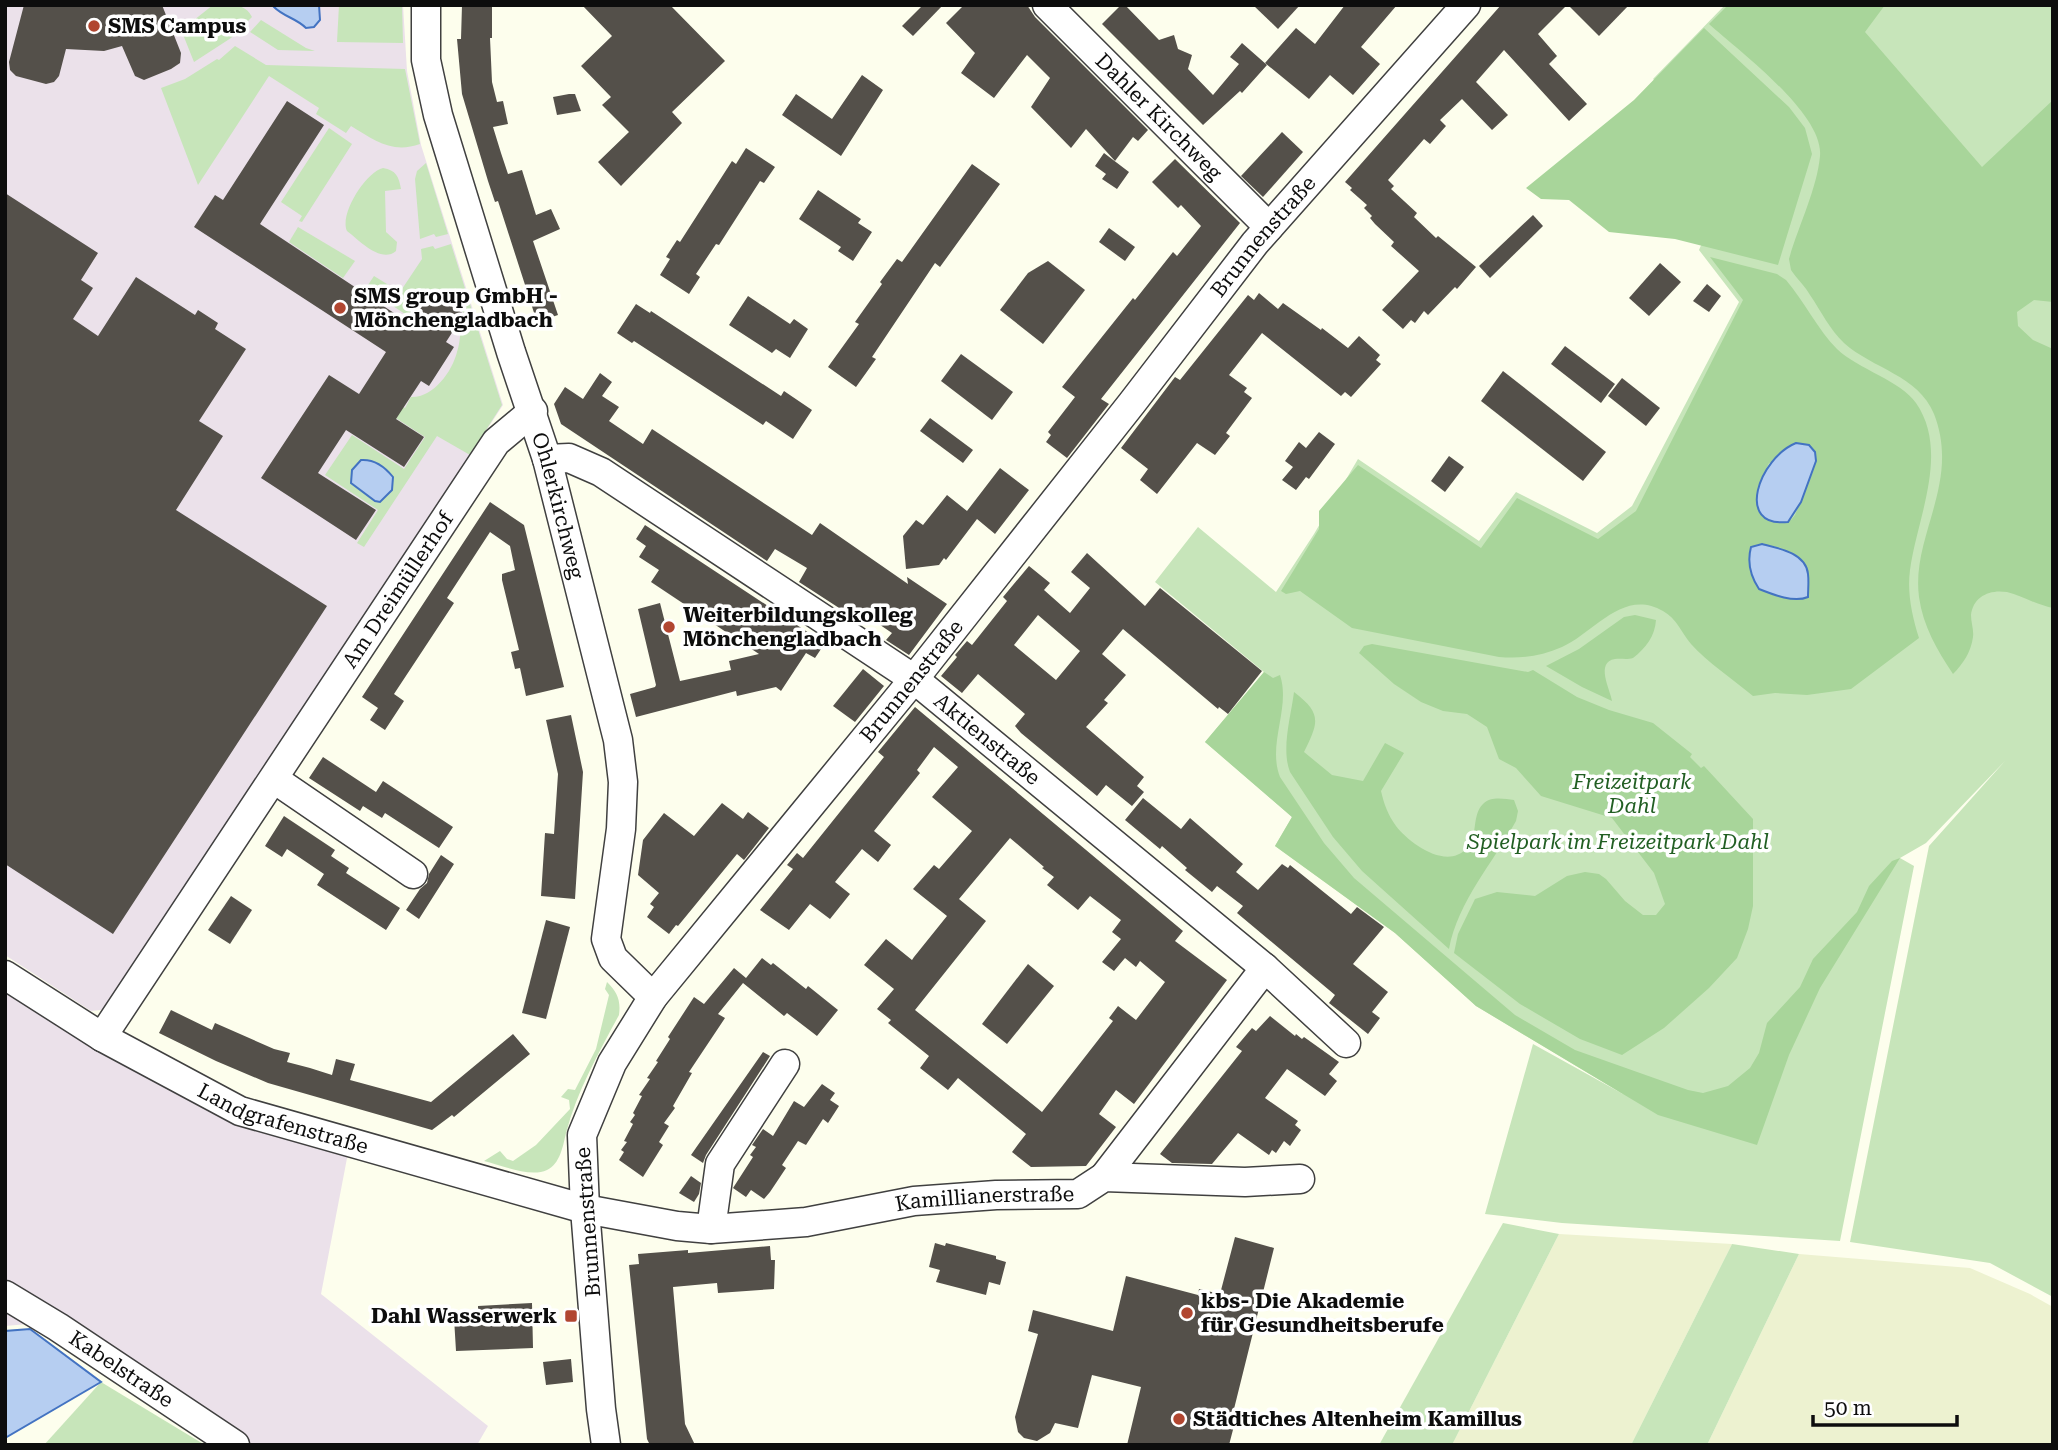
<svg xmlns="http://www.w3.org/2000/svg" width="2058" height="1450" viewBox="0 0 2058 1450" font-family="'Roboto Serif',serif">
	<rect width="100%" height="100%" fill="#fdfeed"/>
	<g fill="#ebe1ea">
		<path d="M5,5H403L407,71L421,145L503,405L110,1004L101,1010L91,1011L5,955Z"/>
		<path d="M5,980L348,1153L321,1294L488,1426L477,1445H223L28,1324L5,1326Z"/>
	</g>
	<g fill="#edf2d0">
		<path d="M1559,1234L1732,1244L1631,1445H1452Z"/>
		<path d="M1799,1254L1970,1268L2030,1294L2053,1307V1445H1707Z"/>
	</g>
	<g fill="#c7e5ba">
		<path d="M213,5C228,5 245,2 252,17L231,38L194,62L182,32L184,28Z"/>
		<path d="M339,5H402L403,43L337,42Z"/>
		<path d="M1725,5H2053V1297L1990,1263L1850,1242L1929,846L2005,761L1926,843L1900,858L1914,866L1840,1241L1562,1223L1485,1214L1533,1044L1623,1094L1476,1006L1395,933L1275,846L1292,817L1205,742L1264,672L1155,582L1198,527L1276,592L1314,534L1358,459L1479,541L1516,492L1597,533L1632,506L1739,302L1699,250L1740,155L1653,79Z"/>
		<path d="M261,20L306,48L315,51L278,50L250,32Z"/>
		<path d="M235,46L266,65L405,69L420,144C392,154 374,140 351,126L346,133L316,114L319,108L269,76L198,185L161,88L185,79L217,59L219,60Z"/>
		<path d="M329,128L352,144L302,222L299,221L302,216L281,202Z"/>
		<path d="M426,163L448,234L436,237L434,234L420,239L415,179L417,171Z"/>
		<path d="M383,168C396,170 399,177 401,189L385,191L386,232L397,242L396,251C381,264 359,240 347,231C339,214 366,172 383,168Z"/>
		<path d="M298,227L355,261L343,278L289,242Z"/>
		<path d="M451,244L502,405L470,455L437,436L364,547L357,543L378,510L325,475L352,435L404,469L425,437L388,413L396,402L405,408L411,397C433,398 452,372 457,352C462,338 458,329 466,314L426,289L408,316L366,288L374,276L400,292L422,259L421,249L433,246L435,249Z"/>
		<path d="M607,982C617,992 621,1000 619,1015C599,1052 577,1091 566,1133C563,1146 560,1164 547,1170C530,1178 501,1165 484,1161L500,1151L507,1159L513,1161L536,1145L570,1109L569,1100L561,1097L568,1089L575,1090L596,1049L609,995L605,989Z"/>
		<path d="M1503,1223L1559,1234L1452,1445H1379Z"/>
		<path d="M1732,1244L1799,1254L1707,1445H1631Z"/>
		<path d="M101,1382L205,1445H44Z"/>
	</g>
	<g fill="#a8d59a" fill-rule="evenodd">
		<path d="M1728,5H1885L1865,32L1982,167L2053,100V302L2034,300L2017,312L2018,326L2033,340L2053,349V608C2037,605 2022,596 2007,592C1989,589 1973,597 1971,615C1971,623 1974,630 1973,637C1971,652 1963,664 1953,674C1937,650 1923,626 1919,597C1911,536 1961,483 1934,414C1918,375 1873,369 1844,343C1830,330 1821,311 1810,295C1805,286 1797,279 1791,270L1789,259C1798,227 1817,189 1820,156C1824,114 1739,51 1709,24Z"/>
		<path d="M1704,28L1789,107L1805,128L1812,154L1778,265L1675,239L1609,232L1569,200L1541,199L1526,188L1634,100Z"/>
		<path d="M1710,257L1777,274L1786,280C1804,301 1818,330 1837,349C1858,369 1901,381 1916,403C1950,452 1917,518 1910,570C1907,593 1912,616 1919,638L1851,689L1807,695L1775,693L1753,696C1734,680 1707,662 1691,644C1681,632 1677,619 1663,611C1623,588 1595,632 1562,647C1541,656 1522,659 1499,657L1352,628L1300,591L1286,594L1281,591L1319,529V511L1358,465L1481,548L1517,498L1598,539L1636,511L1743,300ZM1813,449L1816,461L1795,515L1791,520C1744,523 1754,492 1769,463ZM1762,544L1781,548L1807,585L1789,598L1759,589L1756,545Z"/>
		<path d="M1635,615L1656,620C1655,636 1646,648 1633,658C1626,660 1621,658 1615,659C1595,662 1610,689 1612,701L1582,687L1546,666L1579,649L1624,617Z"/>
		<path d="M1372,644L1528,672L1533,670L1577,697L1609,710L1653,723L1692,754L1690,757L1701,768L1704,766L1753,819V906L1748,929L1737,958L1709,988L1664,1028L1622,1055L1580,1039L1520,1004L1454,953L1458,934L1475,899L1497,892L1535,896L1567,876L1585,872L1599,874L1606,879L1625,901L1643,915H1656L1665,904L1654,873L1612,818L1541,796L1516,768L1499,759L1487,727L1467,714L1443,711L1421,702L1394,684L1359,653L1364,646Z"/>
		<path d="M1264,672L1273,678L1280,675C1291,708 1267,744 1280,777L1324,843L1354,878L1515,1015L1575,1050L1688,1090L1703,1093L1728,1086L1750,1068L1759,1053L1767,1023L1800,987L1813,959L1857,912L1869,886L1892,861L1900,858L1820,988L1789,1055L1757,1145L1658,1115L1476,1006L1395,933L1275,846L1292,817L1205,742Z"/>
		<path d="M1294,692C1323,714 1318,723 1304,752L1332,775L1363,781L1385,743L1404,753L1381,791C1384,804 1388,815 1396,826C1409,843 1446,870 1466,849C1479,836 1471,816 1483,804C1491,796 1504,799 1514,800L1518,811L1516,821C1493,863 1458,901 1449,949L1362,871L1333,837L1290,772C1281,749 1291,716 1294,692Z"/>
	</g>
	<g fill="#b6cef1" stroke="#4373c2" stroke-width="2">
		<path d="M275,5H319L320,20L314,27L306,28C296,18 284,17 274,7Z"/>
		<path d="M1796,443L1809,445L1815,452L1816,461L1801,502L1788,522C1734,528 1759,458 1796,443Z"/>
		<path d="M361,460C374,459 385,467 393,477L392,490L380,502L375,501L351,483L352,470Z"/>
		<path d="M1762,544C1778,548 1806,553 1808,574C1809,582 1808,589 1808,597C1794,603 1774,595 1759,589C1751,577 1747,562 1751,547Z"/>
		<path d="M30,1329L101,1382L5,1438V1331Z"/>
	</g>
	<g fill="#54504a" fill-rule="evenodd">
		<path d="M24,5H162L181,53L180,63L171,69L144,80L135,76L122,46L104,51L66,49L59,76L54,82L46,84L16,76L10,70L9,62Z"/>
		<path d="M462,5H492V38H490L492,82L497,102L503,101L508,124L493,127L501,153L508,174L522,170L536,215L551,209L560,229L533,241L558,315L537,322L498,201L495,202L488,181L462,94L457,39H461Z"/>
		<path d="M582,5H670L725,61L672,112L682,123L621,186L598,162L629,132L602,105L611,97L581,66L612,36Z"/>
		<path d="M923,5H943L913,36L902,26Z"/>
		<path d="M964,5H1027L1035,17L1148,130L1138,141L1133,137L1115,161L1086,129L1071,148L1031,107L1050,78L1027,55L994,98L961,73L975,53L946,23Z"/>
		<path d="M1121,5H1125L1159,40L1174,35L1178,49L1192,55L1188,69L1213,95L1239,64L1230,57L1242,43L1267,65L1242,93L1240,91L1203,125L1102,24Z"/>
		<path d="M1253,5H1300L1278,29Z"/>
		<path d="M1345,5H1397L1361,47L1380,64L1353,95L1330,75L1309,99L1265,63L1296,28L1315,44Z"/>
		<path d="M1501,5H1567L1538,34L1557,56L1549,64L1587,104L1569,121L1504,50L1476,82L1508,115L1492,130L1462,99L1440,120L1446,126L1430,144L1424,139L1388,180L1394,186L1391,189L1417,213L1414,217L1436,238L1438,236L1476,267L1457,289L1455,287L1428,315L1424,311L1415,323L1411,320L1403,329L1382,310L1419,271L1391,246L1394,242L1375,224L1370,218L1372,216L1364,208L1367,205L1350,190L1352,188L1345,182Z"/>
		<path d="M1568,5H1629L1599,36Z"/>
		<path d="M862,75L883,90L841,156L782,115L796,94L832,119Z"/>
		<path d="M569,94H575L581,111L557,115L553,97Z"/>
		<path d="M287,101L324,125L260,224L406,321L426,290L464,314L446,342L454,347L429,386L421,381L396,419L424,437L404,467L346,430L318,473L376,510L356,540L261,478L329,375L359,394L386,352L194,227L215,195L223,200Z"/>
		<path d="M1282,132L1303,152L1263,197L1241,176Z"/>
		<path d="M746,148L775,167L764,183L760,181L719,245L716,244L696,274L700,277L689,294L660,275L670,259L666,257L677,240L680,242L732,161L736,164Z"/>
		<path d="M1104,153L1129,172L1117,189L1102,179L1106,174L1095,166Z"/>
		<path d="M1175,159L1240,223L1101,399L1109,404L1067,458L1046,442L1051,435L1048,432L1075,397L1062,387L1133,298L1135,300L1173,252L1177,256L1201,226L1181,205L1178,208L1152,182Z"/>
		<path d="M972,164L1000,184L940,267L935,263L872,357L876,359L856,387L828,367L859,324L855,322L882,284L880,282L897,259L902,262Z"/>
		<path d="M818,190L861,219L858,223L872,232L853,261L838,251L841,247L799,219Z"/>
		<path d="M5,193L98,253L81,280L93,288L73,319L98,336L136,277L195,315L198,310L218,323L215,329L246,349L199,421L223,436L176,510L327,606L113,934L5,864Z"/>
		<path d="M1533,215L1543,226L1490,278L1479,266Z"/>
		<path d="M1109,228L1135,247L1125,261L1099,242Z"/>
		<path d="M1048,261L1085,290L1043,344L1000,310L1028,273Z"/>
		<path d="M1660,263L1681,282L1649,316L1629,298Z"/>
		<path d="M1707,284L1721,296L1709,312L1693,301Z"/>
		<path d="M1259,293L1278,309L1283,303L1321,330L1322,328L1348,348L1359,336L1380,355L1376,360L1381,364L1351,397L1345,392L1341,396L1262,333L1229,375L1247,388L1244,392L1252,398L1226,433L1230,436L1215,455L1197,443L1157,494L1140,480L1148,469L1121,448L1175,377L1180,380L1248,295L1254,300Z"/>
		<path d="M748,296L790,324L794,319L808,329L790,358L776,349L772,353L729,325Z"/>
		<path d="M636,304L650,313L651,311L781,396L784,391L812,410L793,439L766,421L763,425L634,341L632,343L617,333Z"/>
		<path d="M1565,346L1615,384L1601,403L1551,364Z"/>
		<path d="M961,354L1013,392L992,420L941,381Z"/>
		<path d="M1503,371L1606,452L1583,481L1481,401Z"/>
		<path d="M600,373L612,382L602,396L619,407L609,421L643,444L652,429L812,535L820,523L908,584L907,577L947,604L909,655L886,640L892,633L858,610L853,617L799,582L807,568L775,549L767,561L561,424L554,404L565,387L583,399Z"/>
		<path d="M1622,378L1660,408L1646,426L1608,396Z"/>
		<path d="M930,418L973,450L963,463L920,431Z"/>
		<path d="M1319,432L1335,444L1309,479L1306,477L1296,490L1282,480L1293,467L1285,461L1299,442L1306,448Z"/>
		<path d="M1449,456L1464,467L1445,492L1431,481Z"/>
		<path d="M1000,468L1029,490L995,534L977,519L946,560L944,558L939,565L906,569L903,536L916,520L923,525L947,495L967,511Z"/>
		<path d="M490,502L524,525L564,687L526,696L520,668L515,669L511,652L519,650L502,580V574L515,570L510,546L490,532L447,598L454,603L394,694L404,701L385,730L370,720L378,708L362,697Z"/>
		<path d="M645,525L812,635L810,637L823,646L815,658L806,653L781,691L776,687L737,696L736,691L636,717L630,694L655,687L656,685L638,609L660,603L680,681L731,670L729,661L759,654L651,582L659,570L639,557L646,546L636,539Z"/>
		<path d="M1087,553L1145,606L1160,588L1262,671L1228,714L1219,707L1218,709L1123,629L1102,654L1126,675L1104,700L1108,703L1086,727L1144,777L1137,786L1144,792L1132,806L1106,785L1097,796L1021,733L1015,726L1025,714L978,674L962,693L941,676L957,657L955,655L967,641L972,645L1007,601L1003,597L1029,566L1050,583L1044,590L1070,613L1090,588L1071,572ZM1038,615L1080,651L1056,680L1014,645Z"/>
		<path d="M863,669L884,686L855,722L833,706Z"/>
		<path d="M915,707L1183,931L1175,941L1227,980L1134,1104L1116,1090L1099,1114L1116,1127L1086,1166L1031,1167L1012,1152L1026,1134L958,1078L948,1090L920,1068L929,1056L888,1023L891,1020L877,1009L894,989L864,965L886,939L912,960L914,957L947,916L913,889L934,865L939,869L972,831L932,797L958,767L934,747L917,770L920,773L874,831L891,845L878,862L862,849L835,882L850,894L830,919L810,904L789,930L760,910L793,869L787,865L797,853L803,858L884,757L878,752ZM1010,838L1044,867L1042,868L1054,877L1047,885L1078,910L1090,896L1121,920L1112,932L1121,939L1102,962L1114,971L1125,958L1136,967L1140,961L1165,982L1136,1020L1118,1006L1109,1018L1113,1021L1042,1112L915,1010L986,921L959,899Z"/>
		<path d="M571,715L583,772L575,899L541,896L545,833L554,834L558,774L546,720Z"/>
		<path d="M323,757L376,792L383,781L453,827L439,848L385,813L382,818L363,806L360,811L309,778Z"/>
		<path d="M1143,798L1181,829L1190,818L1243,864L1236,872L1258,890L1282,864L1288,868L1290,865L1351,914L1357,907L1384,927L1353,964L1388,992L1372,1012L1380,1018L1368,1034L1329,1003L1335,995L1237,913L1243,906L1217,886L1212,892L1185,870L1187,868L1162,846L1160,849L1125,820Z"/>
		<path d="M722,803L743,819L748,812L769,828L744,860L737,854L678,926L676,925L669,934L647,917L654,907L650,904L659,893L638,875L643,840L664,813L694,836Z"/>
		<path d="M284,816L335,850L331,856L349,868L346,873L400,908L386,930L317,885L324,874L287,849L282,857L265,846Z"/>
		<path d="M441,855L454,864L419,919L406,910L420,889L427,883L429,874Z"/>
		<path d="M231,896L252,910L230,944L208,930Z"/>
		<path d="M546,920L570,927L546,1019L522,1013Z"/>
		<path d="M762,958L771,965L773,963L806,989L808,986L838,1010L817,1036L787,1013L784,1016L743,983L718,1014L725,1018L689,1072L692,1073L673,1106L675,1108L664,1123L669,1126L659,1142L663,1145L643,1177L619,1160L624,1152L621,1150L627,1142L624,1141L633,1124L630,1122L635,1115L633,1113L642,1096L639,1095L650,1079L647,1078L658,1062L656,1061L670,1039L668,1037L694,997L704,1004L734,968L746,978Z"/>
		<path d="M1028,964L1054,986L1007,1044L982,1024Z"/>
		<path d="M171,1010L212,1030L215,1023L274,1049L290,1053L287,1062L310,1068L332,1075L336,1059L355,1064L350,1080L431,1102L513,1034L530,1054L454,1117L452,1115L432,1130L268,1083L216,1061L159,1033Z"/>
		<path d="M1270,1016L1295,1036L1296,1034L1302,1039L1304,1037L1339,1062L1329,1074L1337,1081L1325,1096L1287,1069L1265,1098L1298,1121L1295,1125L1301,1130L1290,1146L1284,1141L1276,1153L1272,1150L1269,1155L1238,1133L1212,1164L1172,1163L1160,1154L1242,1051L1236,1047L1252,1028L1256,1031Z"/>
		<path d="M763,1052L770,1056L706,1155L703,1163L691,1155Z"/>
		<path d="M822,1084L835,1093L830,1100L839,1106L828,1123L823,1119L806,1145L798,1141L782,1165L786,1168L770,1192L764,1199L751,1190L746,1197L733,1188L753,1157L750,1155L756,1147L752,1145L763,1129L773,1136L794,1101L804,1107Z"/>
		<path d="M691,1176L701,1183L699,1194L694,1202L679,1193Z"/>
		<path d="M1235,1237L1274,1248L1231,1421L1235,1422L1229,1445H1127L1141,1387L1092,1375L1078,1428L1055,1423L1050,1433L1037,1441L1024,1438L1018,1432L1015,1417L1038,1334L1028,1331L1033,1310L1113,1331L1126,1276L1198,1295L1199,1289L1220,1294Z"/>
		<path d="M935,1243L945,1246L946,1243L996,1256V1259L1006,1262L1000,1285L989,1282L986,1295L936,1282L940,1270L929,1267Z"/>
		<path d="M770,1246L771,1260H775L774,1289L718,1293L717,1283L673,1287L685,1424L695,1445H650L647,1439L629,1265L639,1264L638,1254L688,1250V1253Z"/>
		<path d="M532,1303L533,1348L456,1351L454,1318L478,1316V1306Z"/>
		<path d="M571,1359L573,1382L546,1385L543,1362Z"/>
	</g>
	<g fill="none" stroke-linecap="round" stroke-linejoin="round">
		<g stroke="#404040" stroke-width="31">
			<g id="minor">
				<path id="s1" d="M426,5V60L438,115L511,352L547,459L618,740L623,782L621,829L606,939L613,958L653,997"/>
				<path id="s2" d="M1047,5L1269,227"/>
				<path id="s3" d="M547,459L569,458L601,472L914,679L1265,968L1346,1043"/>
				<path d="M274,779L413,874"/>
				<path id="s4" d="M5,975L102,1037L240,1111L585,1209L677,1226L711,1229L806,1222L914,1201L996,1195L1078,1194L1104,1177L1245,1182L1300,1179"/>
				<path id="s5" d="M102,1037L496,442L533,411"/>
				<path d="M1104,1177L1265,968"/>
				<path d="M711,1229L720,1164L785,1064"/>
				<path id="s6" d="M5,1295L58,1327L235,1445"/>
				<path id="s7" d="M606,1445L601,1409L585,1209L582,1135L612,1063L653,997L914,679L1132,403L1255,243L1466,5"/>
			</g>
		</g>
		<use href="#minor" stroke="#fff" stroke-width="28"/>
	</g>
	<g fill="#b14630" stroke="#fff" stroke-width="2.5">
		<circle cx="94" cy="26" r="7"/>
		<circle cx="340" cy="308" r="7"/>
		<circle cx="669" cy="627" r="7"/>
		<circle cx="1187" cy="1313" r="7"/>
		<rect x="564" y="1309" width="14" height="14" rx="3.5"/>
		<circle cx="1179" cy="1419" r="7"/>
	</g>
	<g text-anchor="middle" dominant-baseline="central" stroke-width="7" stroke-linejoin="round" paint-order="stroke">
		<g font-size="21" font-weight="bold" fill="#0d0d0d" stroke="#fff" text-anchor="start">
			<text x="108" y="26">SMS Campus</text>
			<text x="354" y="296">SMS group GmbH -<tspan x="354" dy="24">Mönchengladbach</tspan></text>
			<text x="683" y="615">Weiterbildungskolleg<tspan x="683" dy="24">Mönchengladbach</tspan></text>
			<text x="1201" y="1301">kbs- Die Akademie<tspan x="1201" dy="24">für Gesundheitsberufe</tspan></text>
			<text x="557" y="1316" text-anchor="end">Dahl Wasserwerk</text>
			<text x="1193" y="1419">Städtiches Altenheim Kamillus</text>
		</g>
		<g font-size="21" fill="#0d0d0d" stroke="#fff">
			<text stroke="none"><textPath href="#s2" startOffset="158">Dahler Kirchweg</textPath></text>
			<text stroke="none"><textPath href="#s7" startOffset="1442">Brunnenstraße</textPath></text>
			<text stroke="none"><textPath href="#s1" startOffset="520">Ohlerkirchweg</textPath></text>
			<text stroke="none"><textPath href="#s5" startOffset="536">Am Dreimüllerhof</textPath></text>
			<text stroke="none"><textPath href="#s7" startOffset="875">Brunnenstraße</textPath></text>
			<text stroke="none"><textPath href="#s3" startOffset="527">Aktienstraße</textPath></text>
			<text stroke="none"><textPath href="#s4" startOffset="315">Landgrafenstraße</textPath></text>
			<text stroke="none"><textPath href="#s4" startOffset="1034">Kamillianerstraße</textPath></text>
			<text transform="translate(588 1222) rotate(-94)">Brunnenstraße</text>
			<text stroke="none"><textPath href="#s6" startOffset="138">Kabelstraße</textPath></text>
		</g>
		<g font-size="21" font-style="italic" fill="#225f23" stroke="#fff">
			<text x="1632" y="782">Freizeitpark<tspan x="1632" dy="24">Dahl</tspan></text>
			<text x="1618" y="842">Spielpark im Freizeitpark Dahl</text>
		</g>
	</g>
	<rect width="2058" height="1450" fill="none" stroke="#0d0d0d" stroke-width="14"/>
	<path d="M1813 1415v10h144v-10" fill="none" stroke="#0d0d0d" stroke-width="3.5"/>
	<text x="1824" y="1415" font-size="21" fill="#0d0d0d" stroke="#ffffff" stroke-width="5" paint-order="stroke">50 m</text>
</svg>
